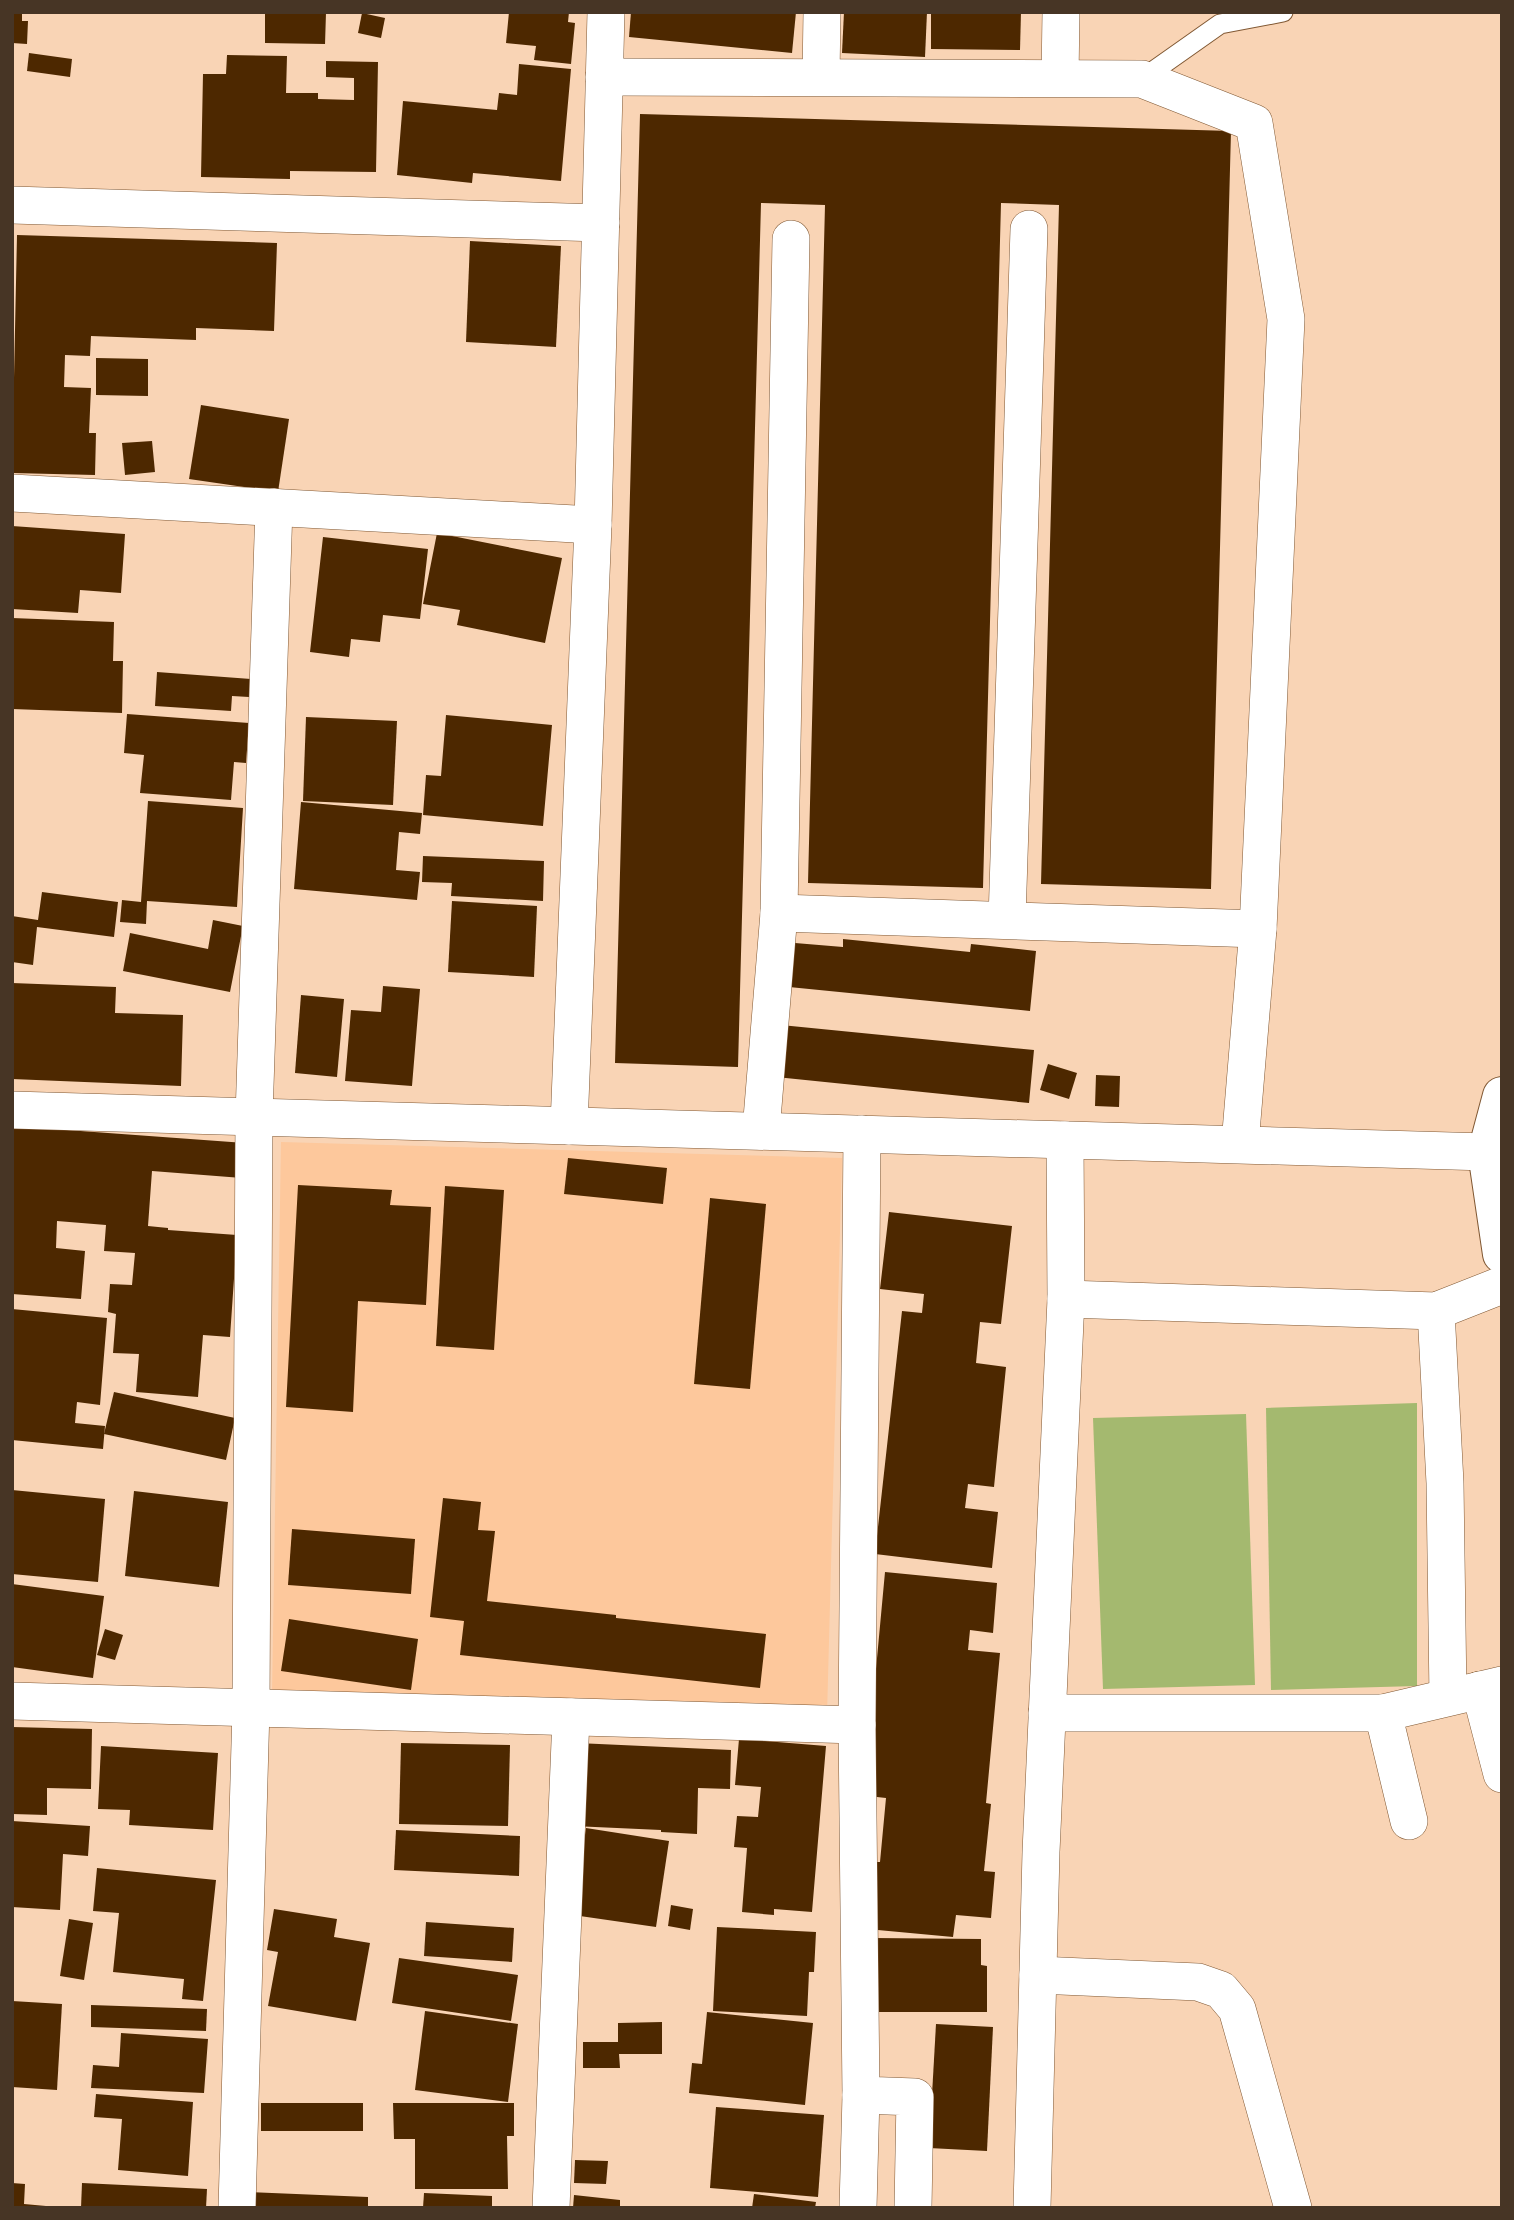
<svg xmlns="http://www.w3.org/2000/svg" width="1514" height="2220" viewBox="0 0 1514 2220" font-family="'Source Sans 3',sans-serif">
	<rect width="100%" height="100%" fill="#f9d4b5"/>
	<path fill="#fdc89c" d="M281,1142L842,1158L827,1715L272,1695Z"/>
	<g fill="#a4b96f">
		<path d="M1417,1403V1686L1271,1690L1266,1408Z"/>
		<path d="M1246,1414L1255,1685L1103,1689L1093,1418Z"/>
	</g>
	<g fill="#4d2800">
		<path d="M12,12H22V21H28L27,44L12,43Z"/>
		<path d="M265,12H326L325,44L265,43Z"/>
		<path d="M509,12H569L568,22L575,23L571,64L534,60L536,46L506,43Z"/>
		<path d="M631,12H796L792,53L629,37Z"/>
		<path d="M844,12H927L925,57L842,53Z"/>
		<path d="M931,12H1021L1020,50L931,49Z"/>
		<path d="M362,13L385,18L381,38L358,33Z"/>
		<path d="M29,53L72,59L70,77L27,71Z"/>
		<path d="M227,55L287,56L286,93H318V99L354,100V78L326,77V61L378,62L376,172L290,171V179L201,177L203,74H226Z"/>
		<path d="M519,64L571,69L561,181L473,173L472,183L397,175L403,101L497,110L499,93L517,95Z"/>
		<path d="M640,114L1231,131L1211,889L1041,884L1059,205L1001,203L983,888L808,883L825,205L761,203L738,1067L615,1063Z"/>
		<path d="M17,235L277,243L274,331L196,328V340L91,336L90,356L65,355L64,387L91,388L89,433H96L95,475L12,473Z"/>
		<path d="M470,241L561,246L556,347L466,342Z"/>
		<path d="M96,358L148,359V396L96,395Z"/>
		<path d="M201,405L289,419L278,492L189,479Z"/>
		<path d="M152,441L155,472L125,475L122,443Z"/>
		<path d="M12,526L125,534L121,593L80,590L78,613L12,609Z"/>
		<path d="M437,533L562,558L545,643L457,625L460,610L423,604Z"/>
		<path d="M323,537L428,549L420,619L383,615L380,642L351,639L349,657L310,652Z"/>
		<path d="M12,618L114,622L113,661H123L122,713L12,709Z"/>
		<path d="M157,672L251,679L249,697L232,696L231,711L155,706Z"/>
		<path d="M127,714L249,723L246,763L234,762L231,800L140,793L144,755L124,753Z"/>
		<path d="M446,715L552,725L543,826L423,815L426,775L441,776Z"/>
		<path d="M306,717L397,721L393,805L303,801Z"/>
		<path d="M148,801L243,808L237,907L147,901L146,924L120,922L122,900L141,902Z"/>
		<path d="M301,802L422,813L420,834L399,832L396,870L420,872L417,900L294,889Z"/>
		<path d="M423,856L544,861L543,901L451,896L452,883L422,882Z"/>
		<path d="M42,892L118,902L114,937L37,927L33,965L12,962V916L38,920Z"/>
		<path d="M452,901L537,906L534,977L448,972Z"/>
		<path d="M213,920L243,926L230,992L123,971L130,933L208,949Z"/>
		<path d="M843,939L970,952L971,944L1036,951L1030,1011L779,986L783,942L843,947Z"/>
		<path d="M12,983L116,987L115,1013L183,1015L181,1086L12,1079Z"/>
		<path d="M383,986L420,989L412,1086L345,1081L351,1010L381,1012Z"/>
		<path d="M301,995L344,999L337,1077L295,1073Z"/>
		<path d="M781,1025L1034,1050L1029,1103L776,1077Z"/>
		<path d="M1048,1064L1077,1073L1069,1099L1040,1090Z"/>
		<path d="M1096,1075L1120,1076L1119,1107L1095,1106Z"/>
		<path d="M12,1126L245,1143L242,1178L152,1171L148,1226L168,1228V1230L237,1235L230,1337L203,1335L198,1397L136,1392L139,1354L113,1353L116,1314L108,1312L110,1284L132,1285L135,1253L104,1251L106,1225L57,1221L56,1248L85,1251L81,1299L12,1294Z"/>
		<path d="M568,1158L667,1168L663,1204L564,1194Z"/>
		<path d="M298,1185L392,1190L390,1205L431,1207L426,1305L358,1301L353,1412L286,1407Z"/>
		<path d="M445,1186L504,1190L494,1350L436,1346Z"/>
		<path d="M710,1198L766,1204L750,1389L694,1384Z"/>
		<path d="M889,1212L1012,1226L1001,1324L980,1322L976,1363L1006,1367L994,1487L968,1484L965,1508L998,1512L992,1568L875,1554L902,1311L922,1313L924,1294L880,1289Z"/>
		<path d="M12,1309L107,1318L100,1405L77,1402L75,1423L105,1426L103,1449L12,1440Z"/>
		<path d="M114,1392L235,1418L226,1460L104,1434Z"/>
		<path d="M12,1490L105,1499L98,1582L12,1574Z"/>
		<path d="M134,1491L228,1502L219,1587L125,1576Z"/>
		<path d="M443,1498L481,1502L478,1530L495,1531L487,1601L616,1615V1618L766,1634L760,1688L460,1655L464,1621L430,1617Z"/>
		<path d="M292,1529L415,1539L411,1594L288,1585Z"/>
		<path d="M885,1572L997,1583L993,1633L970,1630L968,1650L1000,1653L986,1803L991,1804L984,1871L995,1872L991,1918L956,1915L953,1937L867,1929L874,1862H880L886,1798L868,1796L872,1712Z"/>
		<path d="M12,1584L104,1596L93,1678L12,1667Z"/>
		<path d="M289,1619L418,1639L411,1690L281,1671Z"/>
		<path d="M105,1629L123,1635L115,1660L97,1655Z"/>
		<path d="M12,1727L92,1729L91,1789L47,1788V1815L12,1814Z"/>
		<path d="M739,1739L826,1746L812,1912L774,1909V1915L742,1912L747,1848L734,1847L737,1816L758,1817L761,1787L735,1785Z"/>
		<path d="M401,1743L510,1745L508,1826L399,1824Z"/>
		<path d="M577,1743L731,1750L730,1789L698,1788L697,1834L661,1832V1830L573,1826Z"/>
		<path d="M101,1746L218,1753L213,1830L129,1825L130,1810L98,1809Z"/>
		<path d="M12,1821L90,1826L88,1856L63,1854L60,1910L12,1907Z"/>
		<path d="M586,1828L669,1841L656,1927L573,1915Z"/>
		<path d="M396,1830L520,1836L519,1876L394,1870Z"/>
		<path d="M97,1868L216,1880L203,2001L182,1999L184,1979L113,1972L119,1913L93,1911Z"/>
		<path d="M671,1905L693,1909L690,1930L668,1926Z"/>
		<path d="M274,1909L337,1919L334,1937L370,1943L356,2021L268,2006L278,1952L267,1950Z"/>
		<path d="M69,1919L93,1923L84,1980L60,1976Z"/>
		<path d="M426,1922L514,1928L512,1962L424,1956Z"/>
		<path d="M717,1927L816,1932L814,1972H809L807,2016L713,2011Z"/>
		<path d="M873,1938L981,1939V1965L987,1966V2012H873Z"/>
		<path d="M399,1958L518,1975L511,2021L392,2003Z"/>
		<path d="M12,2001L62,2004L57,2090L12,2087Z"/>
		<path d="M91,2005L207,2009L206,2031L91,2027Z"/>
		<path d="M425,2011L518,2024L508,2102L415,2090Z"/>
		<path d="M707,2012L813,2023L805,2105L689,2093L692,2063L702,2064Z"/>
		<path d="M662,2022V2054H619L620,2068H583V2042H618V2023Z"/>
		<path d="M936,2024L993,2027L987,2151L929,2148Z"/>
		<path d="M121,2033L208,2039L204,2093L91,2088L93,2065L119,2067Z"/>
		<path d="M96,2094L193,2102L188,2176L118,2170L122,2119L94,2117Z"/>
		<rect x="261" y="2103" width="102" height="28"/>
		<path d="M393,2103H514V2136H507L508,2189H415V2139H394Z"/>
		<path d="M716,2107L824,2115L818,2197L710,2188Z"/>
		<path d="M575,2160L608,2161L606,2184L574,2183Z"/>
		<path d="M12,2183L25,2184L24,2204L46,2206V2208H12Z"/>
		<path d="M82,2183L207,2189L206,2208H81Z"/>
		<path d="M250,2192L368,2197V2208H249Z"/>
		<path d="M424,2193L492,2196V2208H423Z"/>
		<path d="M754,2194L816,2202L815,2208H752Z"/>
		<path d="M574,2195L620,2200V2208H573Z"/>
	</g>
	<g fill="none" stroke-linecap="round" stroke-linejoin="round">
		<g stroke="#805833" stroke-width="21">
			<path id="service" d="M1142,79L1220,24L1283,12"/>
		</g>
		<g stroke="#805833" stroke-width="38">
			<g id="minor">
				<path d="M604,77L1142,79L1254,123L1286,319L1258,929L1240,1144"/>
				<path d="M821,77L822,12"/>
				<path d="M1060,78L1061,12"/>
				<path d="M12,205L601,223"/>
				<path d="M12,493L593,525"/>
				<path d="M779,913L1258,929"/>
				<path d="M1007,920L1029,229"/>
				<path d="M12,1110L1487,1152"/>
				<path d="M569,1126L593,525L606,12"/>
				<path d="M761,1131L779,913L791,239"/>
				<path d="M862,1134L857,1725L861,2095L915,2097L913,2208"/>
				<path d="M1066,1299L1436,1311L1502,1285"/>
				<path d="M1436,1311L1445,1483L1448,1697"/>
				<path d="M1480,1690L1502,1774"/>
				<path d="M12,1701L857,1725"/>
				<path d="M1047,1713H1383"/>
				<path d="M1409,1821L1383,1713L1502,1685"/>
				<path d="M1038,1975L1198,1982L1221,1990L1237,2009L1293,2208"/>
				<path d="M237,2208L251,1708L254,1117L274,507"/>
				<path d="M551,2208L571,1717"/>
				<path d="M858,2208L861,2095"/>
				<path d="M1032,2208L1041,1852L1066,1299L1065,1140"/>
			</g>
		</g>
		<g stroke="#805833" stroke-width="40">
			<path id="tertiary" d="M1502,1096L1487,1152L1502,1254"/>
		</g>
		<use href="#service" stroke="#fff" stroke-width="19"/>
		<use href="#minor" stroke="#fff" stroke-width="37"/>
		<use href="#tertiary" stroke="#fff" stroke-width="38"/>
	</g>
	<rect width="1514" height="2220" fill="none" stroke="#473525" stroke-width="28"/>
</svg>
